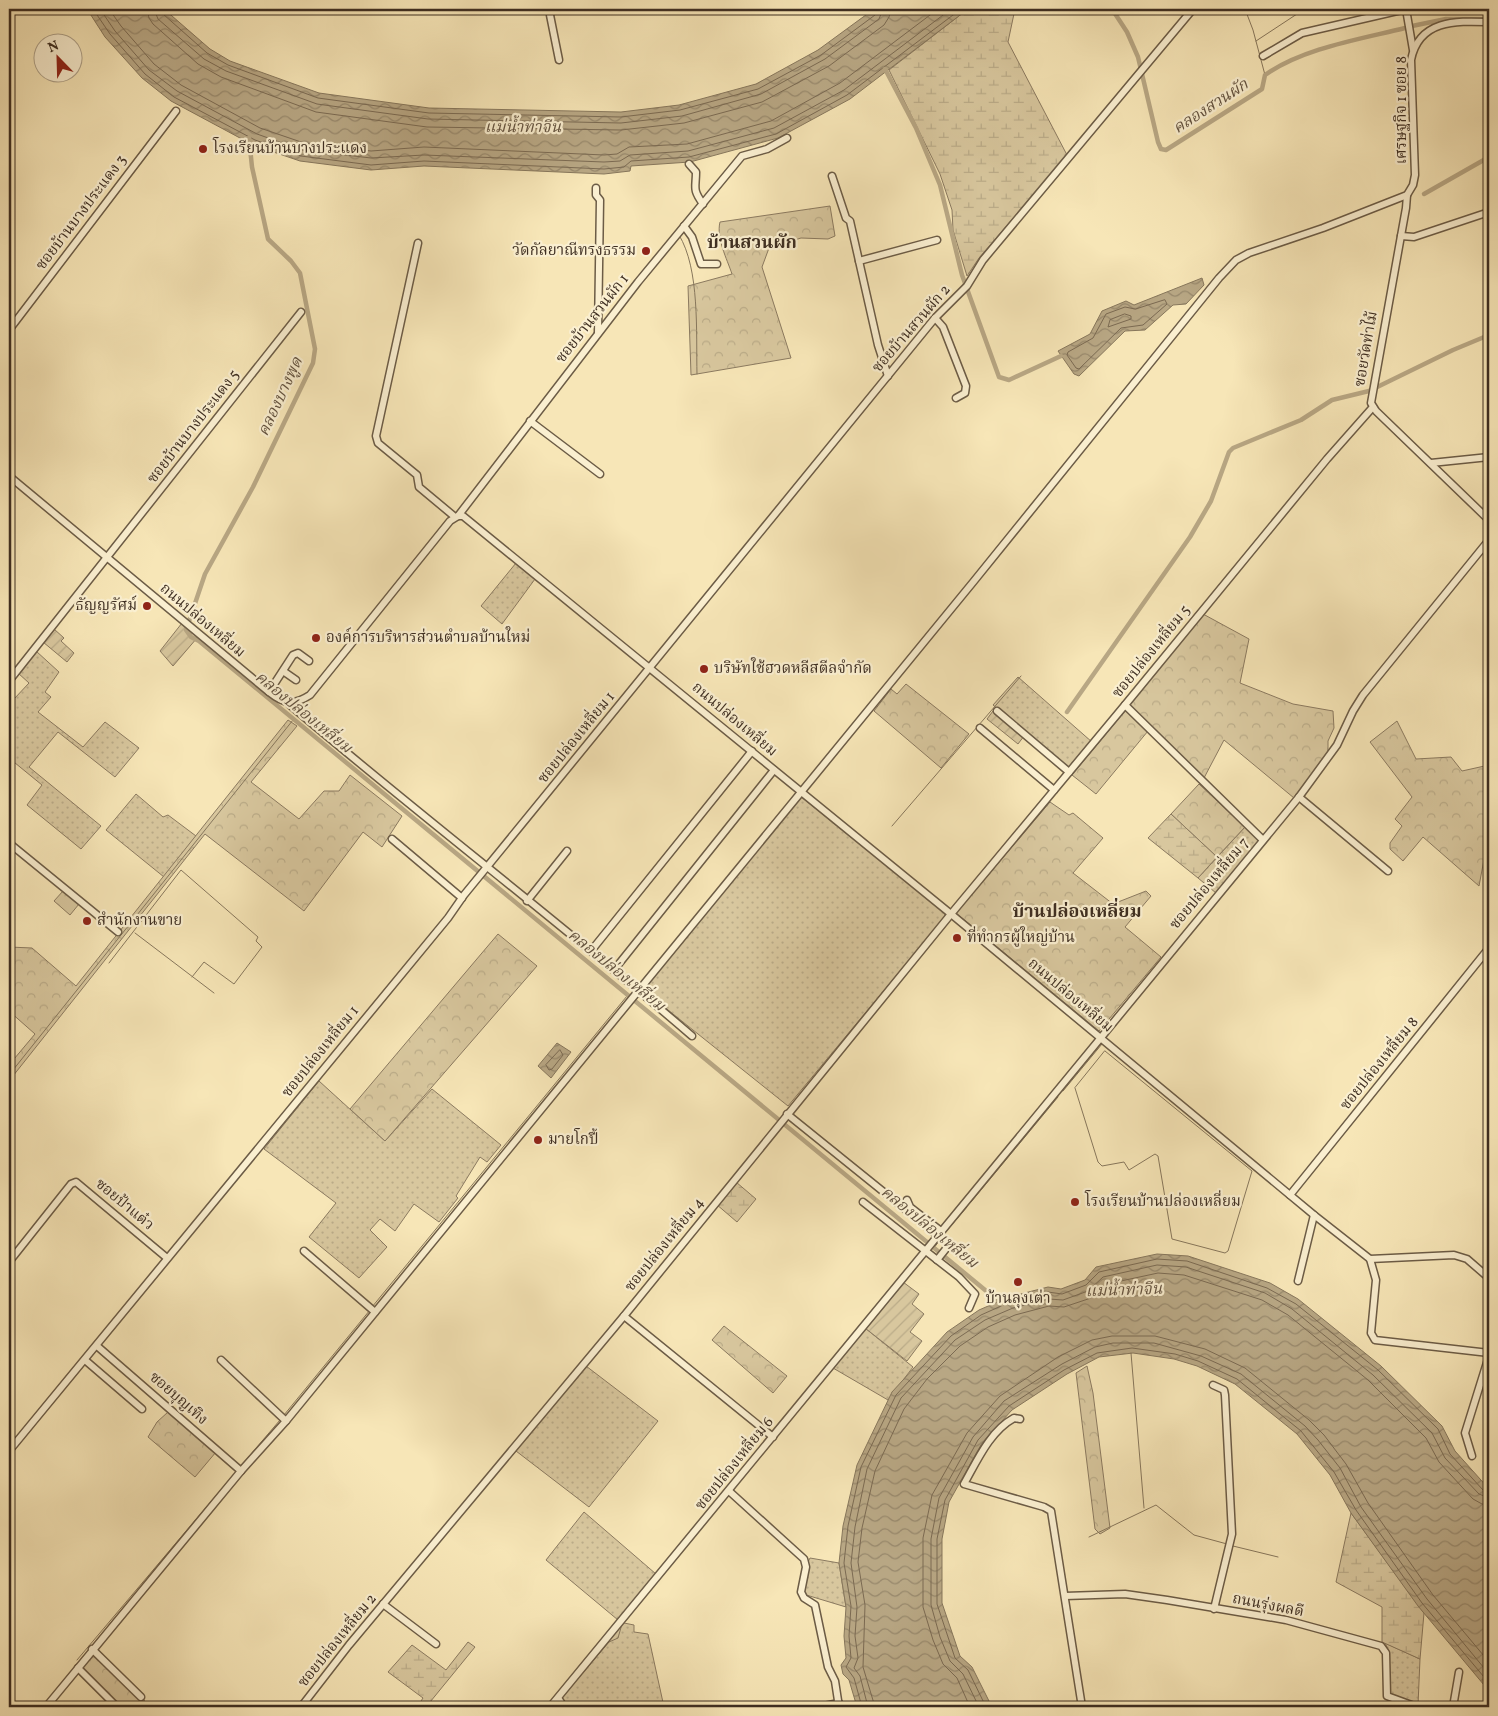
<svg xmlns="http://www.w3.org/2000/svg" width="1498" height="1716" viewBox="0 0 1498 1716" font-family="Vollkorn,'Noto Serif Thai',serif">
	<defs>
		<pattern id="grass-dots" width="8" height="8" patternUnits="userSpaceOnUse" patternTransform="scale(1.25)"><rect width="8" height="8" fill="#d8c79e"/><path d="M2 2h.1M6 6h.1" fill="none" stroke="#baab88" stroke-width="1.8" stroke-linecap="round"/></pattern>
		<pattern id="forest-crowns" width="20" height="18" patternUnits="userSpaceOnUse" patternTransform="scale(1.25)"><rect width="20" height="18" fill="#d8c79e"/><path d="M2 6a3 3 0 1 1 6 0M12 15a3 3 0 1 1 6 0" fill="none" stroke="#baab88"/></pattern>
		<pattern id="wetland-marsh" width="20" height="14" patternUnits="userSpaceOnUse" patternTransform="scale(1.25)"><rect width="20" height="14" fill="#d8c79e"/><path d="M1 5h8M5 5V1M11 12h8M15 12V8" fill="none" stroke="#baab88"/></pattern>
		<pattern id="garden-furrows" width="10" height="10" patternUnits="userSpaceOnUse" patternTransform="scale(1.25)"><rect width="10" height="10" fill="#d8c79e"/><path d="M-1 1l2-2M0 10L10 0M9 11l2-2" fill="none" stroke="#baab88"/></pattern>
		<pattern id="water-waves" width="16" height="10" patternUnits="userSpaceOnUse" patternTransform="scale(1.25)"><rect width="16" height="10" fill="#b8a784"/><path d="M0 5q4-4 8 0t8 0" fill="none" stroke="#97886c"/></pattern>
	</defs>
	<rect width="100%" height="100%" fill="#f7e6b7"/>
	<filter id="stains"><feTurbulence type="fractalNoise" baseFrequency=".004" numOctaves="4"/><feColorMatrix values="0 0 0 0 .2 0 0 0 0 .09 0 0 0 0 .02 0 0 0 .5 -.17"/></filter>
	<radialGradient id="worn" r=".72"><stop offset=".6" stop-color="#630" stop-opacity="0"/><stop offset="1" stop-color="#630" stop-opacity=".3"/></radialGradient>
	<g fill="url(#grass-dots)" stroke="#8b7a60">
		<path d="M516,563L535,579L502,624L481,606Z"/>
		<path d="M36,651L59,672L45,692L51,697L38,712L83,747L105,722L139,748L115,777L58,732L29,767L101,826L81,849L27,805L42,785L9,758V695L14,699L29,683L18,673Z"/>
		<path d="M1018,677L1092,742L1069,768L993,705Z"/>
		<path d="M136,794L163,817L168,815L196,836L164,877L106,830Z"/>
		<path d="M800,796L945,913V917L788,1106L643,990Z"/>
		<path d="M1245,827L1259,841L1216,893L1198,878Z"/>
		<path d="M319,1081L385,1141L432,1089L501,1145L487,1162L480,1157L456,1196L458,1198L439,1222L414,1204L395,1231L380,1219L370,1230L387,1247L359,1278L309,1237L336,1203L264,1149Z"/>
		<path d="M865,1328L913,1367L888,1400L833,1368Z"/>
		<path d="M586,1366L658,1421L589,1507L516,1451Z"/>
		<path d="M584,1512L656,1574L618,1620L546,1560Z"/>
		<path d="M810,1558L839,1563L846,1607L803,1594L808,1562Z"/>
		<path d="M624,1623L634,1625V1632L648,1634L664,1707H566L562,1697L618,1627Z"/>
		<path d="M1385,1643L1420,1659L1418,1705L1386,1692L1388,1649Z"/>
	</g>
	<g fill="url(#forest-crowns)" stroke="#8b7a60">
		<path d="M830,206L835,236L828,239L801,238L769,248L762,267L791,358L691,375L688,286L732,274C727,259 716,238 720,222Z"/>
		<path d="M1203,614L1249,639L1240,683L1293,704L1333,711L1334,728L1328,741V753L1294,798L1224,740L1204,778L1129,704Z"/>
		<path d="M906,684L969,734L941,768L874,711L891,689L897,694Z"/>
		<path d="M1126,710L1148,731L1096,794L1072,775Z"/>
		<path d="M288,720L297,726L251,782L299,819L324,791H339L350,775L402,816L382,847L363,832L304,911L205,834L9,1081V1065L35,1034L9,1011V947L32,948L76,986Z"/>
		<path d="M1397,721L1416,759L1451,757L1462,771L1489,765V833L1479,886L1423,837L1403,861L1390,849V843L1402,826L1395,819L1412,797L1370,742Z"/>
		<path d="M1199,784L1245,827L1217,857L1171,814Z"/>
		<path d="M1050,802L1069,815L1073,813L1103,838L1073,873L1113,904L1146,891L1151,896L1125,927L1161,957L1099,1031L956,913Z"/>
		<path d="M63,891L79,904L70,915L54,901Z"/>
		<path d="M498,934L537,966L385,1141L350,1109Z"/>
		<path d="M724,1326L787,1376L773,1393L712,1340Z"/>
		<path d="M1087,1366L1093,1393L1110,1528L1100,1534L1095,1529L1076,1373Z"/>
		<path d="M168,1412L216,1452L195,1477L148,1437L157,1422Z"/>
		<path d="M94,1654L146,1702L142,1707H120L84,1671L82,1667Z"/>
	</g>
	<g fill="url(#wetland-marsh)" stroke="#8b7a60">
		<path d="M968,9H1015L1008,42L1067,155L979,258L967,276L953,230L952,210L940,174L889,70Z"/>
		<path d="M1171,814L1217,857L1198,878L1148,838Z"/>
		<path d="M736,1182L756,1199L737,1222L716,1204Z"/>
		<path d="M1351,1513L1424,1613L1420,1659L1382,1642V1607L1336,1582Z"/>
		<path d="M468,1642L475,1647L426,1707H417L423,1698L388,1672L412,1645L446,1670Z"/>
	</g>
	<g fill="url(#garden-furrows)" stroke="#8b7a60">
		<path d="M182,623L197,636V638L173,666L160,651Z"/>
		<path d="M54,629L64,638L61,641L74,653L67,662L43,642Z"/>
		<path d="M993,711L1024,736L1018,744L987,719Z"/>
		<path d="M903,1282L919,1294L912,1304L924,1314L910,1332L922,1341L907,1361L865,1328Z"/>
	</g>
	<g fill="url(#water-waves)" stroke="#87775c">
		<path d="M87,9H164L210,49L230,61L319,93L429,108L621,112L679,105L756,84L818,50L874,9H968L850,99L778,138L690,162L631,166L630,171L604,174L424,166L371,170L300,161L253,145L171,101L142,78L105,37Z"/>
		<path d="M1202,278L1204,285L1186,304L1173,305L1145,330L1125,331L1079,376L1074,374L1058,351L1090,334L1102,311L1126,301L1134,305Z"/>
		<path d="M557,1043L571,1052L551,1078L538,1066Z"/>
		<path d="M1157,1254L1188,1256L1270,1283L1298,1299L1381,1366L1442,1426L1455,1451L1489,1489V1691L1418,1606L1351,1513L1330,1475L1297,1434L1235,1384L1197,1366L1174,1359L1133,1353L1099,1357L1067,1374L1012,1410L982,1443L949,1502L942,1539V1603L960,1656L972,1667L992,1707H857L849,1680L843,1674L841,1665L846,1658L844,1636L846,1607L839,1563L843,1526L857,1465L892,1392L947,1332L979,1310L1009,1297L1048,1287L1061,1289L1085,1280L1096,1267Z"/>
	</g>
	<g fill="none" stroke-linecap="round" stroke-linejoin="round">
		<g stroke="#7b6a52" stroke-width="1">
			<path d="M93,9L110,34L145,74L174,97L255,140L301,156L371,165L424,161L604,169L624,167L631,161L689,157L776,134L847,95L961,9"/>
			<path d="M100,9L115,31L149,70L177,91L257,134L302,150L371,158L424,155L604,162L620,161L630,155L688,151L774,128L844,90L951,9"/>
			<path d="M109,9L121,26L154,64L181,85L260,128L304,143L371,151L424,147L604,155L617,154L629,147L687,144L771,121L840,83L938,9"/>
			<path d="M147,9L149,18L153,24L198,64L221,77L316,112L427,127L621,130L684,123L762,102L829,66L884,25L889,17L891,9"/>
			<path d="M154,9L158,19L204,59L226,71L317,104L428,119L621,123L682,116L761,94L825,59L879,19L883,9"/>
			<path d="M161,9L163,14L207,53L228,65L318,98L429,113L621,117L680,110L758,89L821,55L875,15L877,9"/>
			<path d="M1165,300L1167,304L1143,325L1121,328L1079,369L1076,368L1067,355L1068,352L1093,338L1106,314L1125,307L1135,309Z"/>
			<path d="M1125,314L1131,316V319L1108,327L1110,320Z"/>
			<path d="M560,1050L563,1055L552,1069L549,1070L546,1065Z"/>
			<path d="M862,1707L854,1678L846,1667L851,1658L849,1636L851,1606L844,1563L848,1526L861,1467L896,1395L951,1336L981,1315L1010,1302L1048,1292L1062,1294L1086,1285L1099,1272L1157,1259L1187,1261L1267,1288L1296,1304L1378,1370L1438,1429L1450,1454L1483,1490L1489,1492"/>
			<path d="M868,1707L860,1676L854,1668L858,1658L855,1636L857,1607L851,1563L855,1527L867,1469L901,1398L955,1340L985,1320L1013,1308L1049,1299L1063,1300L1088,1291L1103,1277L1157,1265L1186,1267L1265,1293L1292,1309L1373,1375L1432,1433L1445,1458L1479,1494L1489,1498"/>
			<path d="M875,1707L863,1667L865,1605L858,1562L862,1528L875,1471L904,1409L927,1379L960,1346L988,1327L1015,1315L1049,1306L1064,1307L1091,1298L1107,1284L1158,1273L1184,1275L1262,1300L1288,1315L1368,1380L1426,1438L1439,1462L1473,1499L1482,1504L1489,1505"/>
			<path d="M970,1707L957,1678L943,1664L933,1640L923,1607V1538L932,1495L967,1433L1000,1396L1058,1357L1092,1340L1112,1336H1155L1205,1349L1245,1368L1309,1420L1324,1435L1346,1464L1368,1503L1433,1595L1489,1662"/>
			<path d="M979,1707L963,1674L950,1661L940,1637L931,1605V1539L939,1498L973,1437L1004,1401L1062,1364L1095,1347L1113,1343H1154L1201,1356L1241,1374L1305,1426L1318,1440L1340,1468L1361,1507L1427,1599L1489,1674"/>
			<path d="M986,1707L968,1670L955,1658L937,1604V1539L945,1500L978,1440L1009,1406L1064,1370L1097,1353L1132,1348L1175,1354L1198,1361L1237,1379L1301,1431L1334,1472L1356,1510L1422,1603L1489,1683"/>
		</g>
		<g stroke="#87775c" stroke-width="1">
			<path d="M1245,9L1253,30L1265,75"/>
			<path d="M1256,41L1297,14L1319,9"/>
			<path d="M679,235C700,269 696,333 697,374"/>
			<path d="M892,826L1021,676"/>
			<path d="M135,933L214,993"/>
			<path d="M109,963L181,870L258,937L256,941L262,947L234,984L204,962L192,977"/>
			<path d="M1105,1051L1252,1171L1228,1251L1225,1253L1172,1239L1158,1156L1155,1154L1129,1170L1124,1162L1102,1166L1098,1162L1075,1088Z"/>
			<path d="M9,1075L293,720"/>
			<path d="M1063,1091L1102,1044"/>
			<path d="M971,1202L1058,1097"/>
			<path d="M943,1235L967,1207"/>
			<path d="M934,1248L939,1241"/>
			<path d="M372,1307L627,996"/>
			<path d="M1131,1353L1144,1508"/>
			<path d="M284,1415L370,1310"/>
			<path d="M240,1467L280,1420"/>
			<path d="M1089,1537L1156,1505L1194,1535L1227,1544"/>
			<path d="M1233,1546L1278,1557"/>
			<path d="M672,1563L729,1495"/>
			<path d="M77,1660L236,1472"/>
			<path d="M563,1696L609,1642L618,1638L622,1624"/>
		</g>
		<g stroke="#b8a784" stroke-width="4.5">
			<path d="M1112,9L1127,32L1138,57L1158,142L1161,149L1166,150L1262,89L1265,75C1303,48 1361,39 1405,28"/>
			<path d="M1412,26L1446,19H1489"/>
			<path d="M885,69L916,128L940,185L962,275L999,377L1009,380L1061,356"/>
			<path d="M249,138L252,167L268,239L291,261L300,273L315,349L313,363L253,487L205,574L186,630L191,637L199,641L1002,1304"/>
			<path d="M1424,194L1489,157"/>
			<path d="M1067,712L1190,537L1211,501L1229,452L1233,448L1301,420L1332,400L1369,391L1453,350L1489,335"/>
		</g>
		<g stroke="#6c5c46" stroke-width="9">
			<g id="minor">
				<path d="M553,9L550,15L559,60"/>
				<path d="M1300,9H1302"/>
				<path d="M1406,9L1413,50"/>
				<path d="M1263,56L1302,33L1406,9"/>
				<path d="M689,164L696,172C696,188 692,189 703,204"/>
				<path d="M832,176L846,218L850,221L878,345L888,376"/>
				<path d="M596,188V195L600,200L598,333"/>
				<path d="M1407,195L1406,208L1371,403L1376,411L1489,520"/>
				<path d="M684,226L692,237L701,264H717"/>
				<path d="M1401,236L1414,237L1489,212"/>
				<path d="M418,243L376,436L378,443L417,475L419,487L455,517"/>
				<path d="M859,261L937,240"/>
				<path d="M935,318L943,327L966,386L965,393L956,398"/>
				<path d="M9,330L176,111"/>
				<path d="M530,421L600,474"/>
				<path d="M1431,463L1489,457"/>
				<path d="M9,476L269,692C284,704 293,706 310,695L450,521L458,516H463L951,914L1314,1215L1370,1259L1454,1255L1467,1259L1489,1278"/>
				<path d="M458,516L638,282L742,156L767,149L787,138"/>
				<path d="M283,671L296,680"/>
				<path d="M9,681L301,312"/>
				<path d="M269,692L293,655L298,653L309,661"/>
				<path d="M289,704C421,817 560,922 692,1036"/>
				<path d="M1125,705L1263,840"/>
				<path d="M997,711L1069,772"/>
				<path d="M980,728L1054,790"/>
				<path d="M1299,797L1388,871"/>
				<path d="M392,839L462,898"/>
				<path d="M9,843L118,932"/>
				<path d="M527,901L567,851"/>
				<path d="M591,951L752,751"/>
				<path d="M614,970L774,770"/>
				<path d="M787,1114L963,1256"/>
				<path d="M1290,1195L1489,948"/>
				<path d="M907,1200L910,1207L941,1231"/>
				<path d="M863,1202L959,1277L975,1294L969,1308"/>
				<path d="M304,1251L375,1312"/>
				<path d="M1370,1259L1376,1280L1371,1333L1375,1340L1489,1353"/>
				<path d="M937,1260L949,1245"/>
				<path d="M9,1262L71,1184L76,1182L167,1258"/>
				<path d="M1298,1281L1314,1215"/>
				<path d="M624,1316L773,1437"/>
				<path d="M97,1346L241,1471"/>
				<path d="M85,1360L142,1409"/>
				<path d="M221,1360L286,1421"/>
				<path d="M1213,1385L1224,1390L1225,1395L1232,1534L1214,1609"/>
				<path d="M1020,1419L1014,1418C990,1431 977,1461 964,1484L1044,1507L1051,1511L1082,1707"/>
				<path d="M9,1451L448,918L464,895L935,318L967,286L983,260L1193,9"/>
				<path d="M1472,1456L1465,1433L1489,1356"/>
				<path d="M729,1491L804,1559L806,1567L801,1592L804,1598L815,1605L828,1667L835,1681L839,1707"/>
				<path d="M1065,1596L1125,1594L1167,1600L1286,1620L1381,1646L1386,1653L1387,1696L1417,1707"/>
				<path d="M383,1604L436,1644"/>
				<path d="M92,1649L141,1697"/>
				<path d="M78,1668L117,1707"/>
				<path d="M558,1698L564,1707"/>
				<path d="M46,1707L241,1471L286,1421L974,581L1219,278L1236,260L1249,253L1323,228L1407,195L1413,185L1415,175L1411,60C1419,19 1457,21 1489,22"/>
				<path d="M301,1707L349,1645L624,1316L951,914L1125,705L1327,459L1373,407"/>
				<path d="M550,1707L1299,797L1337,745L1353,711L1363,695L1489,540"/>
				<path d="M819,1707L839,1703"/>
				<path d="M1453,1707L1459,1672"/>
			</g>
		</g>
		<use href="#minor" stroke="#faefd0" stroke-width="6"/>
	</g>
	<g fill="#8f2418" stroke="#faefd0" stroke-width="2">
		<circle cx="203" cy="149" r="5"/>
		<circle cx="646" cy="251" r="5"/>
		<circle cx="147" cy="606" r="5"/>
		<circle cx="316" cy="638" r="5"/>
		<circle cx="704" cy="669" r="5"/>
		<circle cx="87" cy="921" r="5"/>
		<circle cx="957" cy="938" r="5"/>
		<circle cx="538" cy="1140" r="5"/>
		<circle cx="1075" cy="1202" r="5"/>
		<circle cx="1018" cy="1282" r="5"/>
	</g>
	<g text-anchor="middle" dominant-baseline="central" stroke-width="4.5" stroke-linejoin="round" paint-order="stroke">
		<g font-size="15" fill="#3e2e21" stroke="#faefd0">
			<text transform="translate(1402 110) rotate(-90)">เศรษฐกิจ 1 ซอย 8</text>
			<text transform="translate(82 213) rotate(-53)">ซอยบ้านบางประแดง 3</text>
			<text transform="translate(593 319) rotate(-52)">ซอยบ้านสวนผัก 1</text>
			<text transform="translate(912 329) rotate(-49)">ซอยบ้านสวนผัก 2</text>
			<text transform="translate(1367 349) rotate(-80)">ซอยวัดท่าไม้</text>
			<text transform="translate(194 427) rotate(-52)">ซอยบ้านบางประแดง 5</text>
			<text transform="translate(202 621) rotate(40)">ถนนปล่องเหลี่ยม</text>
			<text transform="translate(1152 652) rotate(-51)">ซอยปล่องเหลี่ยม 5</text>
			<text transform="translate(734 720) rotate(40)">ถนนปล่องเหลี่ยม</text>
			<text transform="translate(577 738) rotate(-51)">ซอยปล่องเหลี่ยม 1</text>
			<text transform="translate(1210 884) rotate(-50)">ซอยปล่องเหลี่ยม 7</text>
			<text transform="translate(1070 996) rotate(40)">ถนนปล่องเหลี่ยม</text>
			<text transform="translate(321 1052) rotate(-51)">ซอยปล่องเหลี่ยม 1</text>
			<text transform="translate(1380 1064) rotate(-51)">ซอยปล่องเหลี่ยม 8</text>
			<text transform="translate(124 1205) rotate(40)">ซอยป้าแต๋ว</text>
			<text transform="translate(665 1245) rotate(-51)">ซอยปล่องเหลี่ยม 4</text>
			<text transform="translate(178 1399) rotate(41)">ซอยบุญเทิง</text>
			<text transform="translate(735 1464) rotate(-51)">ซอยปล่องเหลี่ยม 6</text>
			<text transform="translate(1268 1606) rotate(11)">ถนนรุ่งผลดี</text>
			<text transform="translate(338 1641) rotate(-51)">ซอยปล่องเหลี่ยม 2</text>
		</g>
		<g font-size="15" fill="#3e2e21" stroke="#faefd0" text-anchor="start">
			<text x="213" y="149">โรงเรียนบ้านบางประแดง</text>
			<text x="636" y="251" text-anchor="end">วัดกัลยาณีทรงธรรม</text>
			<text x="137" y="606" text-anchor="end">ธัญญรัศม์</text>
			<text x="326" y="638">องค์การบริหารส่วนตำบลบ้านใหม่</text>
			<text x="714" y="669">บริษัทใช้ฮวดหลีสตีลจำกัด</text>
			<text x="97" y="921">สำนักงานขาย</text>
			<text x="967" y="938">ที่ทำกรผู้ใหญ่บ้าน</text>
			<text x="548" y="1140">มายโกปี้</text>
			<text x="1085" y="1202">โรงเรียนบ้านปล่องเหลี่ยม</text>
			<text x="1018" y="1299" text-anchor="middle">บ้านลุงเต่า</text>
		</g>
		<g font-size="16" font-style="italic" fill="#63523f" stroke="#faefd0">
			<text transform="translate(1211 107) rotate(-33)">คลองสวนผัก</text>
			<text x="523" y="128">แม่น้ำท่าจีน</text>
			<text transform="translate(281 397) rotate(-65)">คลองบางพูด</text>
			<text transform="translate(303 713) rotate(39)">คลองปล่องเหลี่ยม</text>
			<text transform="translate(616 971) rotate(39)">คลองปล่องเหลี่ยม</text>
			<text transform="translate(929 1228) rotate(39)">คลองปล่องเหลี่ยม</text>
			<text transform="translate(1124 1291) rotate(-2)">แม่น้ำท่าจีน</text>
		</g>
		<g font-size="18" font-weight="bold" fill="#3e2e21" stroke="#faefd0">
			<text x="752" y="243">บ้านสวนผัก</text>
			<text x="1077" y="912">บ้านปล่องเหลี่ยม</text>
		</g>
	</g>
	<rect width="1498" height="1716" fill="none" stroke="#f7e6b7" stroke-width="30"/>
	<rect x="10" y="10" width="1478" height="1696" fill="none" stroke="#3e2e21" stroke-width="2.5"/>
	<rect x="15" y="15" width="1468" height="1686" fill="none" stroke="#3e2e21"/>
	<g transform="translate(58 58) rotate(337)"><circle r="24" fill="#faefd0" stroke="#afa28a"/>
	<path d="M0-4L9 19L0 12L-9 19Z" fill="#8f2418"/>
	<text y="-8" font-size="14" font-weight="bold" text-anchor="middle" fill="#3e2e21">N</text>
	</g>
	<rect width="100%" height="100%" filter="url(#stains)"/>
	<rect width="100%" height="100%" fill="url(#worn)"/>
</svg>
